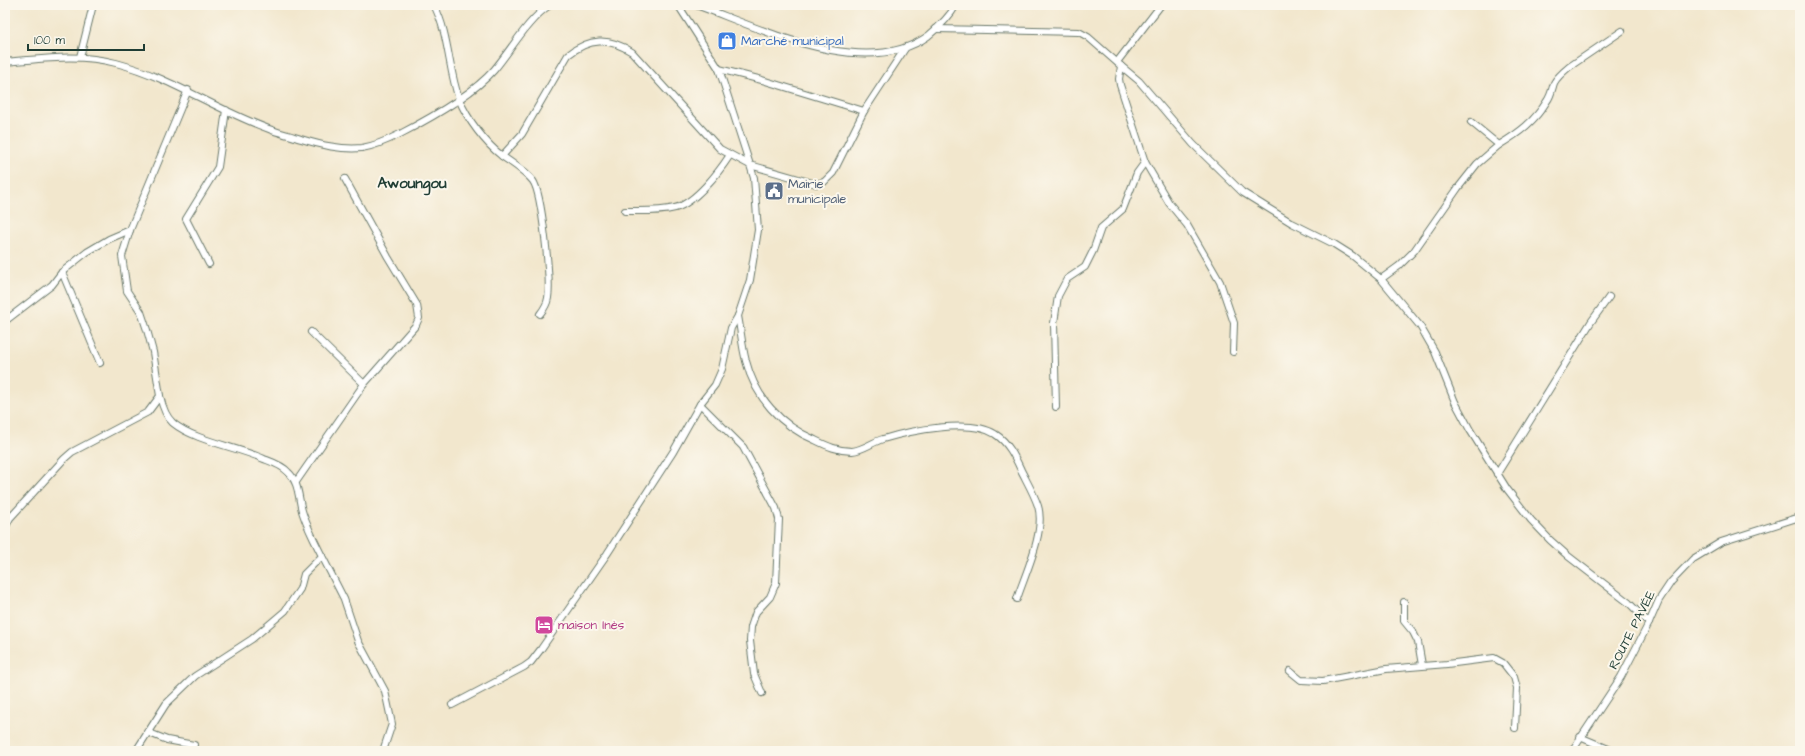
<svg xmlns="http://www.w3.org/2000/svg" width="1805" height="756" viewBox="0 0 1805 756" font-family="'Architects Daughter',sans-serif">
	<rect width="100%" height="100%" fill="#fbf7ec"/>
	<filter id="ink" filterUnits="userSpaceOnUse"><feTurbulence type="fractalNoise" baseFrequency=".025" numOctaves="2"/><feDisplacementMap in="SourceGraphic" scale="8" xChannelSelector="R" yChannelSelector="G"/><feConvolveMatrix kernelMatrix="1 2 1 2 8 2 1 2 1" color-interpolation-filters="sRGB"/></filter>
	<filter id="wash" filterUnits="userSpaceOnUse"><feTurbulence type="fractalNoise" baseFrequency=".012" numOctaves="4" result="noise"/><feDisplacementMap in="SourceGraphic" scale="16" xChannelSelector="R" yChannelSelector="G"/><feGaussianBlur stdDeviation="0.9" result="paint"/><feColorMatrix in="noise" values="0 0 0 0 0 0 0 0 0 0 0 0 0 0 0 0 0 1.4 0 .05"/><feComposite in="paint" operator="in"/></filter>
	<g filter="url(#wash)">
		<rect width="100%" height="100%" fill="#f2e7cd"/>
	</g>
	<g filter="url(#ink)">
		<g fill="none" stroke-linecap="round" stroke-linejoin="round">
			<g stroke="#69786a" stroke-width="8">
				<g id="minor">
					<path d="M434,5C449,34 448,68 459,99C467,119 486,144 502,156C513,164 525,171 533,181C542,193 551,281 548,298C547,305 544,309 540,314"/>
					<path d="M696,5C760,28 865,81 928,36C939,27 949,18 956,5"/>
					<path d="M936,29L1079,32L1088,37L1121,66L1119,79L1120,85L1145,162L1169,203L1187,225L1220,282L1234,323L1233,352"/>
					<path d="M80,57L93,5"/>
					<path d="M5,62C43,59 78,53 116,63C170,77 216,110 269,129C279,133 290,135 301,139C321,145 341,150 362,148C375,146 388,140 400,134C429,119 472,95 494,70C511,50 528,19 550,5"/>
					<path d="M1117,62L1161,5"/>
					<path d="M1121,66L1139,81L1193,144L1242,192L1292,223L1334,244L1353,256L1381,279L1420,326L1435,352L1455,402L1470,430L1507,489L1531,520L1550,540L1568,556L1629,603L1649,623"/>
					<path d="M719,69L762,80L864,111"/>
					<path d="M1499,145C1519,133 1535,121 1547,101C1551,96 1552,89 1554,83C1557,77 1563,72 1569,67L1622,31"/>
					<path d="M502,156L522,134L568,55C589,38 609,37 632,52L720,149L750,165L816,184L824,182L833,173L864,111L906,47"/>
					<path d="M625,211C642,211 659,212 675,208C695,203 719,172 730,155"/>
					<path d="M209,264L186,219L218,167L226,110"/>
					<path d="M62,272L100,363"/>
					<path d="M1381,279L1399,266L1414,251L1458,188L1477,164L1499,145L1471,122"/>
					<path d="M738,316C741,331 742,347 746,361C755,397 781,426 815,440C827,446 838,451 852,451C864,450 872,442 883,439C909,431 971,418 995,434C1008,442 1015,457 1021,470C1027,482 1034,494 1038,506C1046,531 1025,574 1017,599"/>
					<path d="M5,321L52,285L62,272L87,252L109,239L130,230"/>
					<path d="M311,332L364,384"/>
					<path d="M700,404L743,447L776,508L779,519L776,583L770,597L756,612L751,627L750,641L754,674L762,693"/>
					<path d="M1056,407L1054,323L1058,296L1067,279L1085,267L1093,251L1101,228L1123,209L1137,173L1145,162"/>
					<path d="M1497,474L1591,322L1609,297"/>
					<path d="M296,482L364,384L416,325L419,318L417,305L388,257L345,179"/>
					<path d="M5,528L10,518L64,459L72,452L148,412L160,396L153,352L147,330L141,312L127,291L122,256L130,230L188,90"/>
					<path d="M322,556L344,599L358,641L385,691L392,724L383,751"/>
					<path d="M1404,602V621L1413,632L1418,642L1422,665"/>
					<path d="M1290,671L1301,680L1323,681L1386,669L1447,664L1494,658L1503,663L1514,677L1517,688L1515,728"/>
					<path d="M452,705L524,667L531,662L541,649L607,554L673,452L700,404L715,385L722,369L731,328L738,316L750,280L758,230L754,178L750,165L719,69L678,5"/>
					<path d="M147,732L167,740L194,745"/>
					<path d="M1580,737L1613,751"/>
					<path d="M136,751L166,704L195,676L252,639L285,611L300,589L304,574L322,556C315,542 308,529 303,514C298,500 300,483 288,472C282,465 272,462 264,459C238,447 195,441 173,423C165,416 162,405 160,396"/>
					<path d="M1572,751L1621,677L1649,623L1659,600L1671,582L1693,559L1721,542L1800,517"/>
				</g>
			</g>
			<use href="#minor" stroke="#fff" stroke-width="6"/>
		</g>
	</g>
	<defs>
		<g id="shop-square" transform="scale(1)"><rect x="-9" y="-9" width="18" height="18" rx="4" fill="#3f7fe0" stroke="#fbf7ec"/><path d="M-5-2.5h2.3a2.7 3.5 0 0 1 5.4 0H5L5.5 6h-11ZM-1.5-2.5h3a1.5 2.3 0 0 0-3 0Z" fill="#fff"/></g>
		<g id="civic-square" transform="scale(1)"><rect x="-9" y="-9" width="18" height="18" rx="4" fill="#5c6f8a" stroke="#fbf7ec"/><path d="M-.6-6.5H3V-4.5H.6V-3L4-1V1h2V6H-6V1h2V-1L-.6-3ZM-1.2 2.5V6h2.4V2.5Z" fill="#fff"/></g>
		<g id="hotel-square" transform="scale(1)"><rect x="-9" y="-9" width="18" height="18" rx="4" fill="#d1479c" stroke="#fbf7ec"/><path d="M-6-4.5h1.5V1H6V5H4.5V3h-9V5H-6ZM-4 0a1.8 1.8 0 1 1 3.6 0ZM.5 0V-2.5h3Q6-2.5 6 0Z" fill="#fff"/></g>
	</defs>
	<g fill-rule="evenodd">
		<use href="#shop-square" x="727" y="41"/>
		<use href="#civic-square" x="774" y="191"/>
		<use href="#hotel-square" x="544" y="625"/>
	</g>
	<g text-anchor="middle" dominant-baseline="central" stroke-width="4" stroke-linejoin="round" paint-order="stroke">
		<g font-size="13" fill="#366cbe" stroke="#fbf7ec" text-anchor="start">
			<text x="741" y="41">Marché municipal</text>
		</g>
		<g font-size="13" fill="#4e5e75" stroke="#fbf7ec" text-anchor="start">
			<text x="788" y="184">Mairie<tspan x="788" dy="15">municipale</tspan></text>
		</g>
		<g font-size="13" fill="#b23c85" stroke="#fbf7ec" text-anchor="start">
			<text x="558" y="625">maison Inès</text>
		</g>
		<g font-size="13" fill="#1f3d34" stroke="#fbf7ec">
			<text transform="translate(1632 630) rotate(-63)">ROUTE PAVÉE</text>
		</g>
		<g font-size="15" font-weight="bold" fill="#1f3d34" stroke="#fbf7ec">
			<text x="412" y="183">Awoungou</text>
		</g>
	</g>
	<rect width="1805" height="756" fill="none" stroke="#fbf7ec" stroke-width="20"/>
	<path d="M28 44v6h116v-6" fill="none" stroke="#1f3d34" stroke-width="2"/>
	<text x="34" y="44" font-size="12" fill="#1f3d34" stroke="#fbf7ec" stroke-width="3" paint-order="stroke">100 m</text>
</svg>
